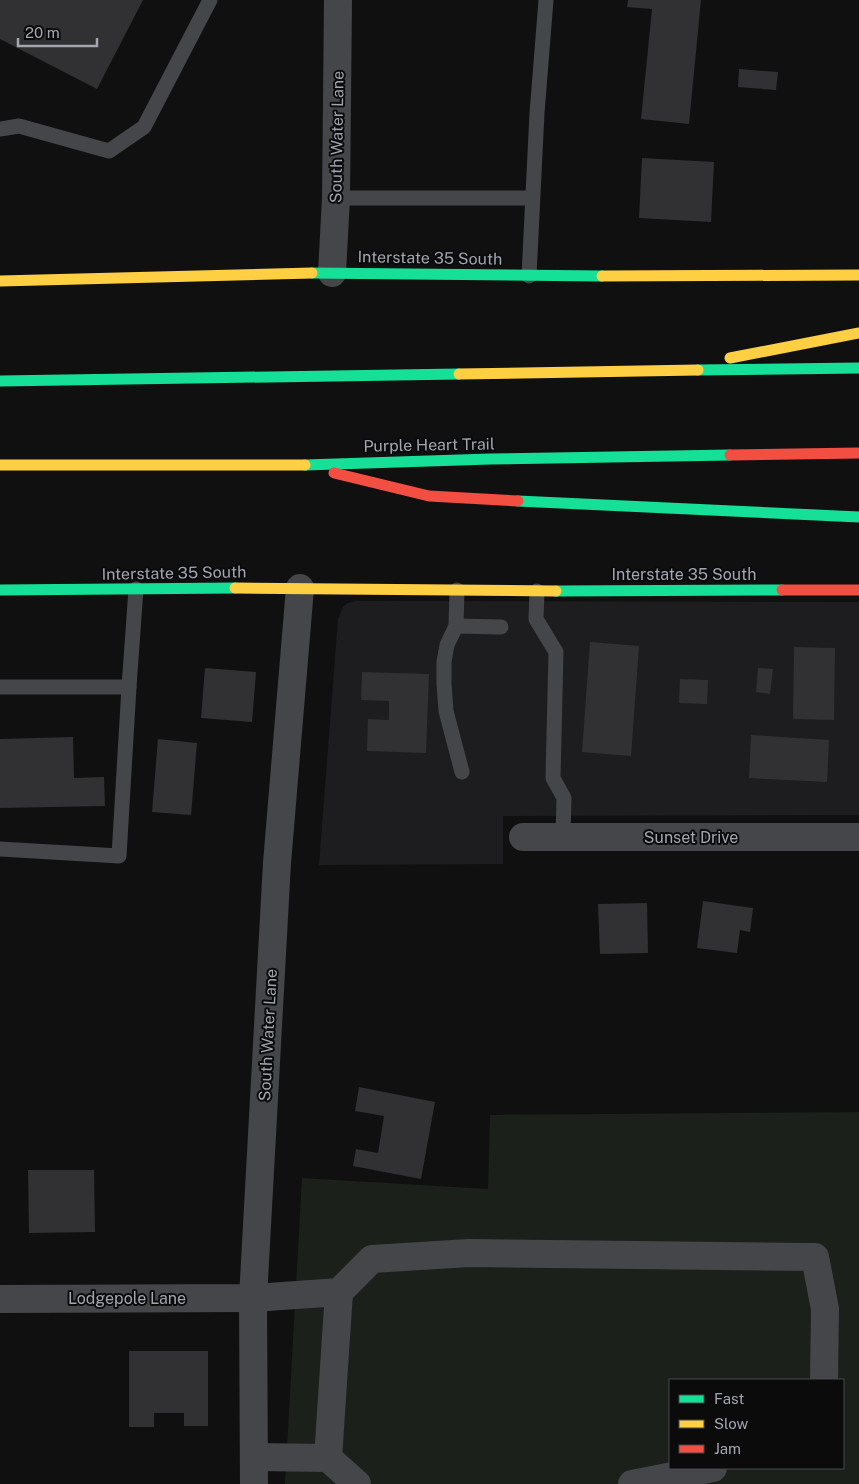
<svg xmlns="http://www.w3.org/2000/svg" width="859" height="1484" viewBox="0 0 859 1484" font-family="'Public Sans',sans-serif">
	<rect width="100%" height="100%" fill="#101011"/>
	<path fill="#1d1d1f" d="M356,601L859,602V815L503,816V864L319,865L338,619L343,607L348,603Z"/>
	<path fill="#1b201b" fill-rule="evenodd" d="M859,1112V1484H285L302,1178L488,1189L490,1115ZM670,1380H843V1468H670Z"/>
	<g fill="#313133">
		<path d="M0,0H143L97,89L0,39Z"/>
		<path d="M628,0H701L689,124L641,119L652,9L627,7Z"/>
		<path d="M739,69L778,72L776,90L738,87Z"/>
		<path d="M642,158L714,162L711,222L639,218Z"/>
		<path d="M590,642L639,646L631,756L582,752Z"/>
		<path d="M794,647L835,648L834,720L793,719Z"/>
		<path d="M205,668L256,672L252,722L201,718Z"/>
		<path d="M758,668L773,669L770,694L756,692Z"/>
		<path d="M362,672L429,674L426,753L367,751L368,719L389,720V701L361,700Z"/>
		<path d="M680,679L708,680L707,704L679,703Z"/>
		<path d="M751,735L829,740L827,782L749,778Z"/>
		<path d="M73,737L74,778L104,777L105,806L0,808V739Z"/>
		<path d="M158,739L197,743L191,815L152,812Z"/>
		<path d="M703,901L753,908L750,932L740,930L737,953L697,948Z"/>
		<path d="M647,903L648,953L600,954L598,904Z"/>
		<path d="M359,1087L435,1102L421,1179L353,1166L356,1149L378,1153L384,1116L355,1111Z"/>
		<path d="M28,1170H94L95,1232L29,1233Z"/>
		<path d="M129,1351H208V1426H184V1413H154V1427H129Z"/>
	</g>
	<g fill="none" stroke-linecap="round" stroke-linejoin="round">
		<g stroke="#454649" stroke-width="15">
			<path d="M0,129L19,126L109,151L144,127L210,0"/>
			<path d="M336,198H532"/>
			<path d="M529,276L537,113L546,0"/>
			<path d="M457,590L456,626L447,645L444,662V684L446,711L462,772"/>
			<path d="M537,591L536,619L556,652L553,778L564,798L563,836"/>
			<path d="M456,626L501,627"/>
			<path d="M0,687H129L136,589"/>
			<path d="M0,849L119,856L129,687"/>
		</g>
		<g stroke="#454649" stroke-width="28">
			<path d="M332,273L336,198L338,0"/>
			<path d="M523,837H859"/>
			<path d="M0,1299L253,1298L339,1292L372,1259L469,1253L815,1257L825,1309L824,1380"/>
			<path d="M254,1457L328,1458L357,1484"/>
			<path d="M328,1458L339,1292"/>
			<path d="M254,1484L253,1298L277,863L300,588"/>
			<path d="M632,1484L713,1468"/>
		</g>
		<g stroke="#16e098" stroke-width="11">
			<path d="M312,273L602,276"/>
			<path d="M698,370L859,368"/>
			<path d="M0,381L459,374"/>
			<path d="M305,465L490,459L730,455"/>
			<path d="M518,501L859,517"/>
			<path d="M0,590L235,588"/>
			<path d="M556,591L782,590"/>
		</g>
		<g stroke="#ffcf43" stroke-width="11">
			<path d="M602,276L859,275"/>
			<path d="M0,281L312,273"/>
			<path d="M730,358L859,333"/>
			<path d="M459,374L698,370"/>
			<path d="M0,465H305"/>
			<path d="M235,588L556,591"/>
		</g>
		<g stroke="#f24e42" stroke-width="11">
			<path d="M730,455L859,453"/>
			<path d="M334,473L429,496L518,501"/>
			<path d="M782,590H859"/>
		</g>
	</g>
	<g text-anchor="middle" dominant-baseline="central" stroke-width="4" stroke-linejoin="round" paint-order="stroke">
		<g font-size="16" fill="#a2a6b1" stroke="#0b0b0c">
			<text transform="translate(337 137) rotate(-89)">South Water Lane</text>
			<text transform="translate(430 258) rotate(1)">Interstate 35 South</text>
			<text transform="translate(429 445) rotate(-1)">Purple Heart Trail</text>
			<text transform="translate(174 573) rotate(-1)">Interstate 35 South</text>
			<text x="684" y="574">Interstate 35 South</text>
			<text x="691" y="837">Sunset Drive</text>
			<text transform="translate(268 1035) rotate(-87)">South Water Lane</text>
			<text x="127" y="1298">Lodgepole Lane</text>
		</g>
	</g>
	<rect x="669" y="1379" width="175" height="90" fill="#0b0b0c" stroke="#47494e"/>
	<rect x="679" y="1395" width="25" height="8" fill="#16e098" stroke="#47494e"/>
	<text x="714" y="1404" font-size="15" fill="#a2a6b1">Fast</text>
	<rect x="679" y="1420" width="25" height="8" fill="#ffcf43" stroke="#47494e"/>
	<text x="714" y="1429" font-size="15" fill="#a2a6b1">Slow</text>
	<rect x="679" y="1445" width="25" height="8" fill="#f24e42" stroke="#47494e"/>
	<text x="714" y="1454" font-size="15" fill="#a2a6b1">Jam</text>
	<path d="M18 38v8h79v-8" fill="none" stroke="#a2a6b1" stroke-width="2.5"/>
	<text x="25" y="38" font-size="15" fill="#a2a6b1" stroke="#0b0b0c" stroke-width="4" paint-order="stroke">20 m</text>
</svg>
